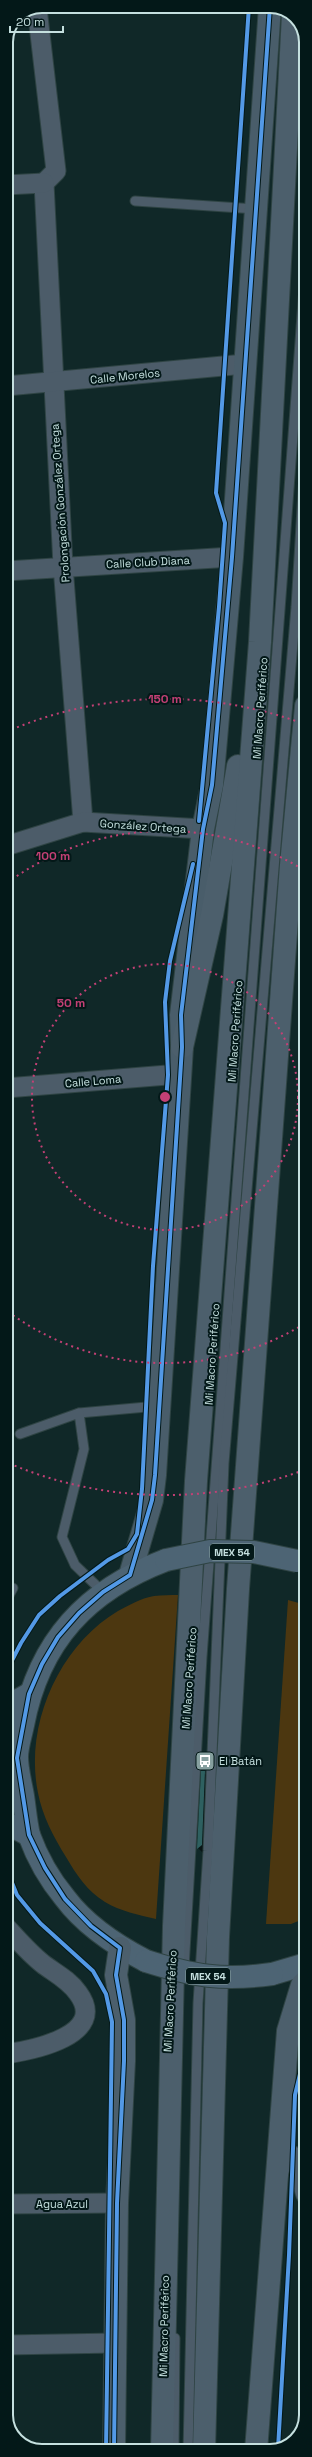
<svg xmlns="http://www.w3.org/2000/svg" width="312" height="2457" viewBox="0 0 312 2457" font-family="'Space Grotesk',sans-serif">
	<rect width="100%" height="100%" fill="#102828"/>
	<g fill="#4c3710">
		<path d="M178,1595L156,1919C139,1915 120,1911 105,1902C87,1891 76,1874 66,1857C54,1838 42,1815 38,1793C24,1725 59,1646 118,1611C129,1605 142,1598 154,1596C162,1595 171,1595 178,1595Z"/>
		<path d="M288,1600L306,1605V1918L291,1924H266Z"/>
	</g>
	<path fill="#0007" d="M202,1772L212,1779L205,1855L198,1848Z"/>
	<path fill="#2e6060" d="M201,1771H205L202,1845L197,1849Z"/>
	<g fill="none" stroke-linecap="round" stroke-linejoin="round">
		<g stroke="#2f4444" stroke-width="11">
			<g id="lane">
				<path d="M135,201L256,209"/>
				<path d="M79,1413L158,1406"/>
				<path d="M20,1434L79,1413L84,1449L62,1537L75,1565L103,1592"/>
				<path d="M6,1601L13,1588"/>
				<path d="M184,1969L202,1657L306,261"/>
				<path d="M174,2451L175,2338"/>
				<path d="M188,2451L198,2003L208,1851L224,1463L296,607L306,442"/>
			</g>
		</g>
		<g stroke="#2f4444" stroke-width="21">
			<g id="street">
				<path d="M37,8L56,171L44,183"/>
				<path d="M44,183L63,566L83,822"/>
				<path d="M6,185L44,183"/>
				<path d="M6,386L245,364"/>
				<path d="M6,571L232,557"/>
				<path d="M6,846L83,822L203,829"/>
				<path d="M6,1088L180,1074"/>
				<path d="M6,1927C18,1940 29,1953 43,1964C55,1973 69,1980 78,1993C109,2035 33,2050 6,2054"/>
				<path d="M293,2156L306,2195"/>
				<path d="M6,2204L117,2203"/>
				<path d="M6,2345L115,2343"/>
			</g>
		</g>
		<g stroke="#2f4444" stroke-width="24">
			<path id="secondary" d="M130,1575L152,1500L155,1475L182,1047L181,1015L203,829L212,785L232,557L270,6"/>
		</g>
		<g stroke="#2f4444" stroke-width="24">
			<g id="primary">
				<path d="M6,1707L29,1694"/>
				<path d="M6,1823L29,1835"/>
				<path d="M146,1961C115,1945 86,1926 65,1898C50,1880 37,1857 29,1835C26,1823 25,1809 23,1796C21,1784 17,1770 17,1757C17,1747 21,1735 23,1725C39,1641 87,1590 166,1560"/>
				<path d="M272,1974L306,1964"/>
			</g>
		</g>
		<g stroke="#2f4444" stroke-width="24">
			<g id="highway">
				<path d="M182,1047L212,915L238,766"/>
				<path d="M114,2451L117,2203L124,2061V2020L116,1975L120,1948"/>
				<path d="M162,2451L174,1926L196,1481L260,642L293,15"/>
				<path d="M204,2451L218,1937L238,1589L291,865L306,706"/>
				<path d="M256,2451L288,2031L302,1985L306,1981"/>
			</g>
		</g>
		<use href="#lane" stroke="#4c5c69" stroke-width="9"/>
		<use href="#street" stroke="#4c5c69" stroke-width="19"/>
		<use href="#secondary" stroke="#495d6a" stroke-width="22"/>
		<use href="#primary" stroke="#4d6474" stroke-width="22"/>
		<use href="#highway" stroke="#4c5f6c" stroke-width="22"/>
		<g stroke="#2f4444" stroke-width="24" stroke-linecap="butt">
			<g id="primary-bridge">
				<path d="M166,1560L210,1551L254,1552L297,1561"/>
				<path d="M146,1961C193,1976 223,1981 272,1974"/>
			</g>
		</g>
		<use href="#primary-bridge" stroke="#4d6474" stroke-width="22"/>
		<g stroke="#031818" stroke-width="6">
			<g id="cycleway">
				<path d="M199,821L219,607L225,523L216,493L249,6"/>
				<path d="M6,1672L21,1643L39,1615L60,1596L108,1560L128,1549L137,1534L142,1489L153,1266L168,1075L165,1002L170,961L193,864"/>
				<path d="M6,1868L17,1895L40,1923L93,1971L106,1994L112,2022L106,2451"/>
				<path d="M278,2449L289,2255L295,2095L306,2049"/>
				<path d="M114,2451L117,2203L124,2061V2020L116,1975L120,1948L91,1926L65,1899L45,1868L29,1835L17,1758L29,1694L42,1664L58,1637L79,1613L103,1592L130,1575L152,1500L155,1475L182,1047L181,1015L203,829L212,785L232,557L270,6"/>
			</g>
		</g>
		<use href="#cycleway" stroke="#5399e6" stroke-width="4"/>
	</g>
	<g fill="none" stroke="#c34075" stroke-width="2" stroke-dasharray="2 4">
		<circle cx="165" cy="1097" r="133"/>
		<path d="M304 1324A266 266 0 0 1 7 1311M7 883A266 266 0 0 1 304 870"/>
		<path d="M304 1470A398 398 0 0 1 6 1462M6 732A398 398 0 0 1 304 724"/>
	</g>
	<defs>
		<g id="bus-square" transform="scale(1)"><rect x="-9" y="-9" width="18" height="18" rx="4" fill="#86a09f" stroke="#031818"/><path d="M-5-6H5V4H4V6H2V4H-2V6H-4V4H-5ZM-3.5-4V0h7V-4ZM-3.5 1.2v1.5H-2V1.2ZM2 1.2v1.5H3.5V1.2Z" fill="#fff"/></g>
	</defs>
	<g fill-rule="evenodd">
		<use href="#bus-square" x="205" y="1761"/>
	</g>
	<g text-anchor="middle" dominant-baseline="central" stroke-width="4" stroke-linejoin="round" paint-order="stroke">
		<g fill="#031818" stroke="#8ba4a3" stroke-width="1">
			<rect x="210" y="1544" width="44" height="16" rx="3"/>
			<rect x="186" y="1968" width="44" height="16" rx="3"/>
		</g>
		<g font-size="10" font-weight="bold" fill="#c5e0df">
			<text x="232" y="1552">MEX 54</text>
			<text x="208" y="1976">MEX 54</text>
		</g>
		<g font-size="11" fill="#c5e0df" stroke="#031818">
			<text transform="translate(125 376) rotate(-6)">Calle Morelos</text>
			<text transform="translate(60 503) rotate(-94)">Prolongación González Ortega</text>
			<text transform="translate(148 562) rotate(-3)">Calle Club Diana</text>
			<text transform="translate(260 708) rotate(-86)">Mi Macro Periférico</text>
			<text transform="translate(143 826) rotate(4)">González Ortega</text>
			<text transform="translate(235 1031) rotate(-86)">Mi Macro Periférico</text>
			<text transform="translate(93 1081) rotate(-5)">Calle Loma</text>
			<text transform="translate(212 1354) rotate(-86)">Mi Macro Periférico</text>
			<text transform="translate(189 1678) rotate(-86)">Mi Macro Periférico</text>
			<text transform="translate(170 2001) rotate(-87)">Mi Macro Periférico</text>
			<text x="62" y="2204">Agua Azul</text>
			<text transform="translate(164 2326) rotate(-89)">Mi Macro Periférico</text>
		</g>
		<g font-size="11" fill="#c5e0df" stroke="#031818" text-anchor="start">
			<text x="219" y="1761">El Batán</text>
		</g>
	</g>
	<path d="M0 0H312V2457H0ZM42 13H270A29 29 0 0 1 299 42V2415A29 29 0 0 1 270 2444H42A29 29 0 0 1 13 2415V42A29 29 0 0 1 42 13Z" fill="#031818" fill-rule="evenodd"/>
	<path fill="none" stroke="#c5e0df" stroke-width="2" d="M42 13H270A29 29 0 0 1 299 42V2415A29 29 0 0 1 270 2444H42A29 29 0 0 1 13 2415V42A29 29 0 0 1 42 13Z"/>
	<circle cx="165" cy="1097" r="6" fill="#c34075" stroke="#031818" stroke-width="2"/>
	<g font-size="12" text-anchor="middle" font-weight="bold" fill="#c34075" stroke="#031818" stroke-width="4" stroke-linejoin="round" paint-order="stroke">
		<text x="165" y="703">150 m</text>
		<text x="53" y="860">100 m</text>
		<text x="71" y="1007">50 m</text>
	</g>
	<path d="M10 26v6h53v-6" fill="none" stroke="#c5e0df" stroke-width="2"/>
	<text x="16" y="26" font-size="12" fill="#c5e0df" stroke="#031818" stroke-width="3" paint-order="stroke">20 m</text>
</svg>
